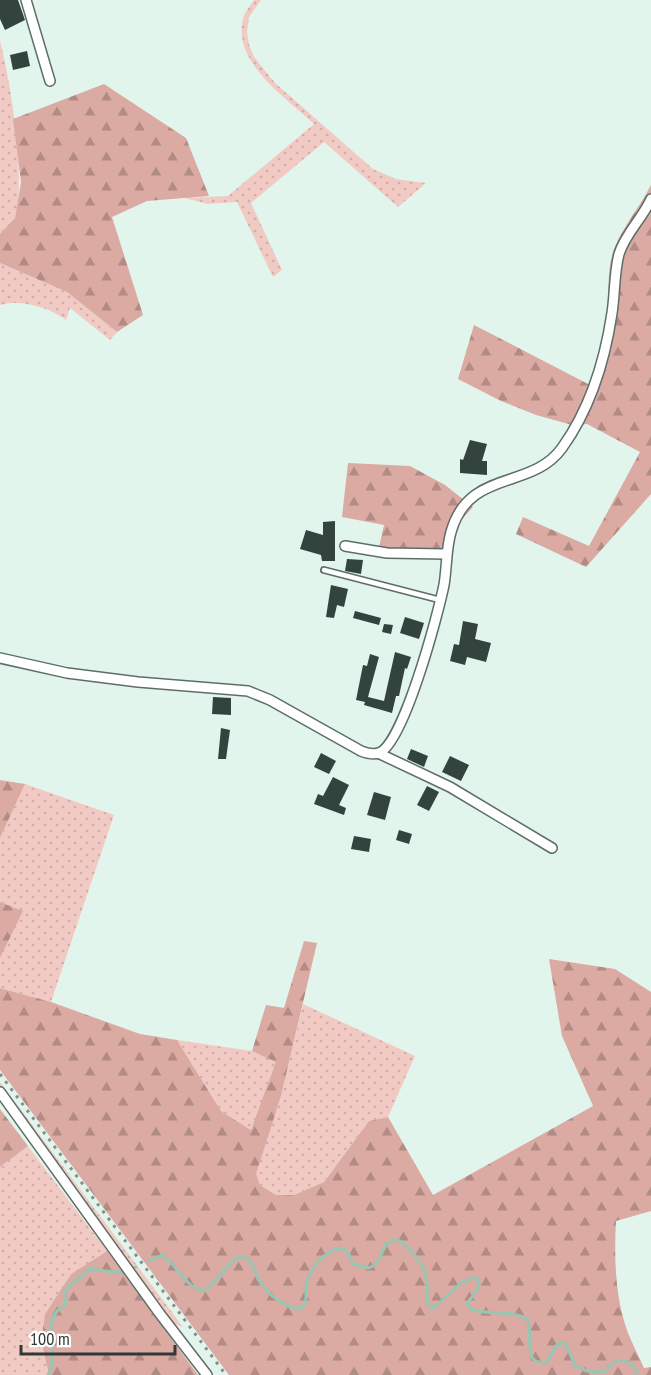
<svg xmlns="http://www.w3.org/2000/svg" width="651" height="1375" viewBox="0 0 651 1375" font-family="'PT Sans Narrow',sans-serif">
	<defs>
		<pattern id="grass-dots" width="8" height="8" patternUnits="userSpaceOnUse" patternTransform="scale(1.5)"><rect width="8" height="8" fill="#f2cac4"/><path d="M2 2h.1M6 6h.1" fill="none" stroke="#d0aea9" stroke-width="1.8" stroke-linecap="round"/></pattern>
		<pattern id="forest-firs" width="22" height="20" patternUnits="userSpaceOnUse" patternTransform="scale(1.5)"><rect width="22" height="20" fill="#dbaaa2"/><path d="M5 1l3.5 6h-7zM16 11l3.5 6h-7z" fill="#b28b85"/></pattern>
	</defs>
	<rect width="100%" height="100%" fill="#e2f5ed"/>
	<g fill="url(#grass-dots)">
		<path d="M254,0H261L249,17L247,32L249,45L254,57L275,83L373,169L396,179L426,183L398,207L324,142L251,203L282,270L273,277L237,202L208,204L184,198L228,196L314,124C287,98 229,61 244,16C246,10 251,5 254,0Z"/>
		<path d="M0,41C10,78 27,182 15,217C13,223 5,229 0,234Z"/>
		<path d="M0,263L67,292L117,332L110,340L70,308L66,320C49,307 20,299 0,305Z"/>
		<path d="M25,784L114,815L51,1002L0,988V958L22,911L0,902V838Z"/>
		<path d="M303,1004L415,1056L388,1117L369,1121L324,1182L294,1195H276L260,1185L255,1174L281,1096Z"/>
		<path d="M177,1040L252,1051L277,1062L251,1130L221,1111Z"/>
		<path d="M0,1082L183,1327L169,1323L0,1094Z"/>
		<path d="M28,1146L107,1251L71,1274L45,1314L41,1340L49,1375H0V1167Z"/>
	</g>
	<g fill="url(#forest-firs)">
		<path d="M104,84L186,138L209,196L147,201L112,217L143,315L117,332L67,292L0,263V234L15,218L21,182L13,119Z"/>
		<path d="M651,185V494L586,567L516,534L523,517L589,546L640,452L587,424L572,425L536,415L501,401L458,379L474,325L590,385C597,363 605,340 607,318C610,295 606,271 614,249C623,226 640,207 651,185Z"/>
		<path d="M348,463L410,466L445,485L473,507L456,526L448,555L377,556L384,525L342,517Z"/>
		<path d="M0,780L25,784L0,838Z"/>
		<path d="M0,902L23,911L0,958Z"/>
		<path d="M304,941L317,943L281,1096L256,1174L260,1185L276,1195H294L324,1182L369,1121L388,1117L433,1195L593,1106L562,1036L549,959L615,969L651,992V1211L616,1221C614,1258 615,1298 628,1333C633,1345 639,1357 644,1368L651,1367V1375H229L0,1070V988L51,1002L140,1034L177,1040L221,1111L251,1130L276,1062L252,1051L266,1005L284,1008Z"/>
		<path d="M0,1109L28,1146L0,1167Z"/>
		<path d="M107,1251L198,1375H49L41,1340L45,1314L71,1274Z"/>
	</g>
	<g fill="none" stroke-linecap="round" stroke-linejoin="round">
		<g stroke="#95c7b3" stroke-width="3">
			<path d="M149,1261L162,1255C178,1265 183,1285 202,1291L208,1288L235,1259C240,1257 243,1256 248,1259C253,1264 256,1274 259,1280C266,1293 285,1308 300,1309C311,1300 303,1293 307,1282C311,1269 327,1246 343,1249L348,1252L353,1264L368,1268C385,1263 379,1246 391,1241C398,1238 402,1242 407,1247C418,1257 426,1268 427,1283C428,1292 425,1298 429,1306L434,1308L461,1283L473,1278L479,1280C479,1292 472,1295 467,1304L471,1309C489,1316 510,1309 527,1319C534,1332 521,1368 547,1362L556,1346L560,1343L566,1344L575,1366L587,1371L604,1372C609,1369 610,1365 615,1362C624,1357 636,1365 637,1375"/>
			<path d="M48,1375C61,1353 37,1317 66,1305V1289L90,1269L123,1273L136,1267"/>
		</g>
	</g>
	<g fill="#33433d">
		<path d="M0,0H18L25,20L5,30L0,19Z"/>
		<path d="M27,51L30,66L13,70L10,55Z"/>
		<path d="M470,440L487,444L482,461H487V475L460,473V459L463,460Z"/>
		<path d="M335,521V561H322L321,555L300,549L306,530L323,535V522Z"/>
		<path d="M347,559L363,560L361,574L345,571Z"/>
		<path d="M331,585L348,589L344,607L337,605L334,618L326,617Z"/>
		<path d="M355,611L381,618L379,625L353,618Z"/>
		<path d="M405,617L424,623L419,639L400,633Z"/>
		<path d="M463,621L478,624L475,639L491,643L486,662L467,657L465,665L450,661L454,644L459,645Z"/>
		<path d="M384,624L393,625L391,634L382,632Z"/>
		<path d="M395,652L411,657L407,669L405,668L399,696H396L392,713L364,705L365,702L356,700L363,665L367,666L370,654L379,657L368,697L384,701Z"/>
		<path d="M213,697L231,698V715L212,714Z"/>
		<path d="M221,728L230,730L226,759H218Z"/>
		<path d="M411,749L428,756L424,767L407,759Z"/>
		<path d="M321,753L336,761L329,774L314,767Z"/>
		<path d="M450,756L469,765L461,781L442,772Z"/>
		<path d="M333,777L349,785L339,805L346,808L344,815L314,804L318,794L323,796Z"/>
		<path d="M427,786L439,792L429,811L417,805Z"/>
		<path d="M374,792L391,797L385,820L367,815Z"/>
		<path d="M399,830L412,834L409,844L396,840Z"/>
		<path d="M354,836L371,839L369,852L351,849Z"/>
	</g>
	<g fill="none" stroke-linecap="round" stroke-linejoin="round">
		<g stroke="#5d6e67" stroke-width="8">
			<path id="service" d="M324,570L440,600"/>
		</g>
		<g stroke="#5d6e67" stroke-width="12">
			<g id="minor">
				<path d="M26,0L50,81"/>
				<path d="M345,546L387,553L446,554"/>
				<path d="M0,658L67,673L138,682L248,691L270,700L361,751C366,753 373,755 379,753C404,743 438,614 444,585C447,567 446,549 451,532C469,468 531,491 562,448C590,409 605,360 612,313C615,294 614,273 619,254C625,234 642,219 651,199"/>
				<path d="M378,753L450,787L552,848"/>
				<path d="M0,1092L160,1314L207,1375"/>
			</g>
		</g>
		<use href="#service" stroke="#fff" stroke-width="4.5"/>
		<use href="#minor" stroke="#fff" stroke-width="9"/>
		<path stroke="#83908a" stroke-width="3" stroke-dasharray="3 6" stroke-linecap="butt" d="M0,1074L226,1375"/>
	</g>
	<path d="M21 1345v9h154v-9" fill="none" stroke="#313935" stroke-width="3"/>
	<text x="30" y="1345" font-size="18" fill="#313935" stroke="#ffffff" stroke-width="4.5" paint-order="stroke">100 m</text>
</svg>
